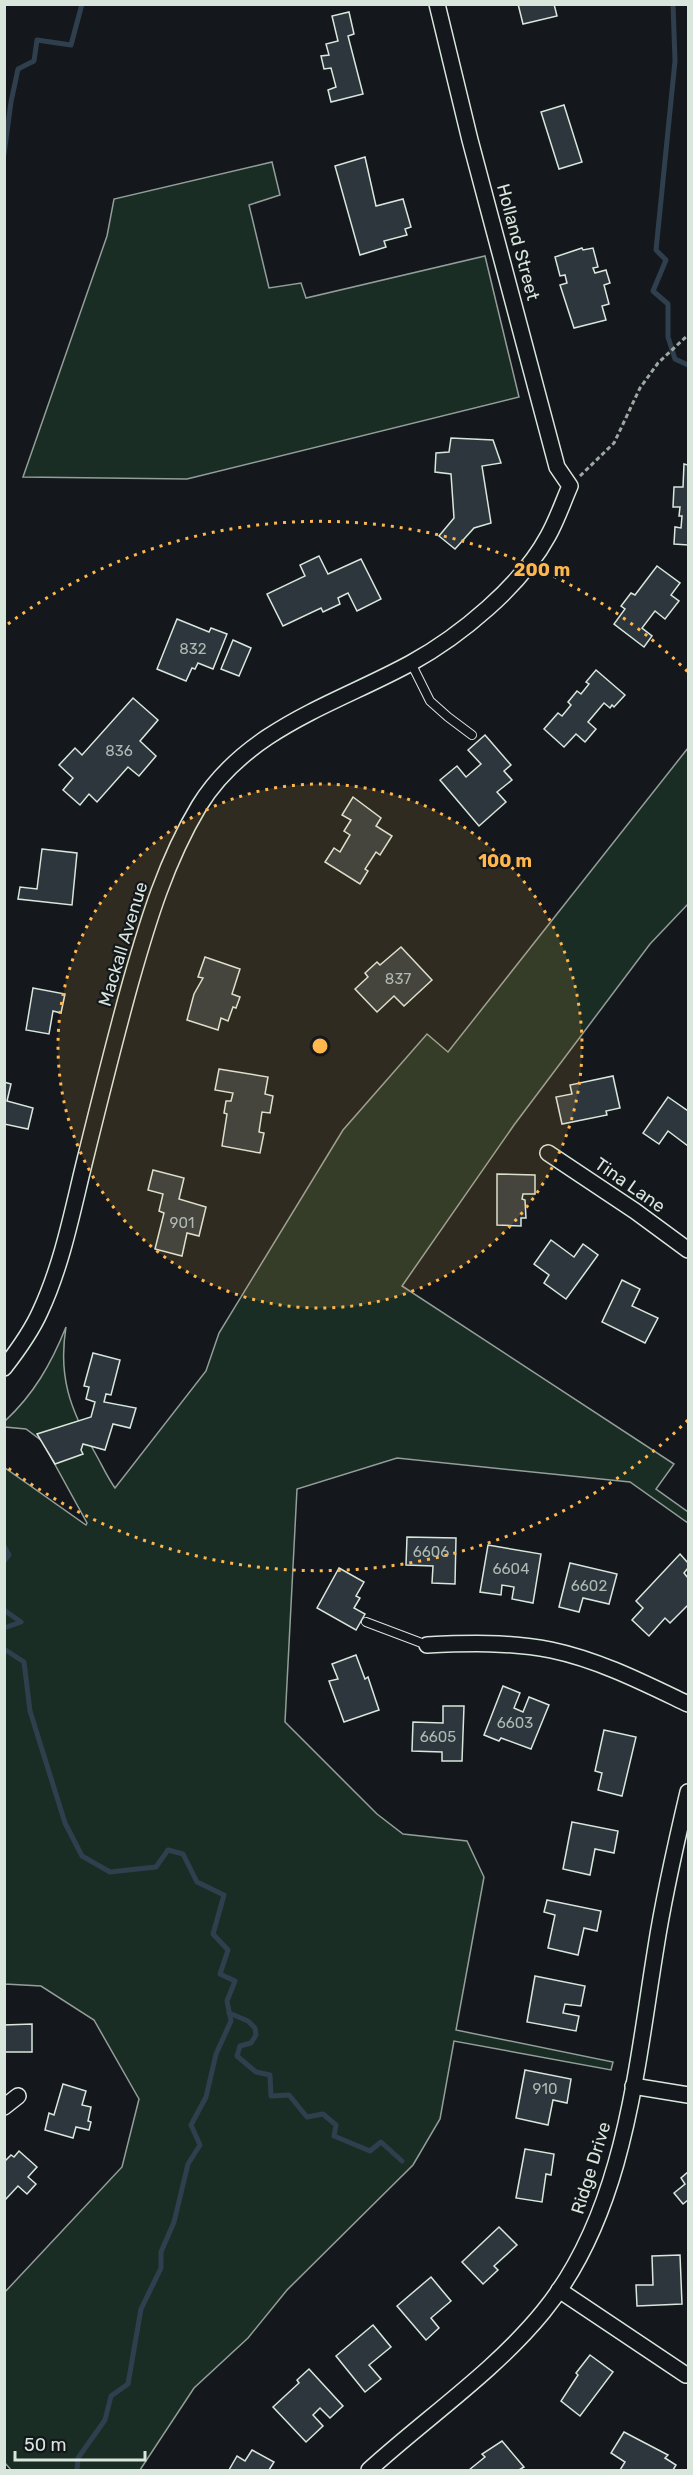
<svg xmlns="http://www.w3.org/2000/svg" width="693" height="2475" viewBox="0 0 693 2475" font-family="Rubik,sans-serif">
	<rect width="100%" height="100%" fill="#14181c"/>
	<g fill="#1a2d24" stroke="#939e99" stroke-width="1.5">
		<path d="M272,162L280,195L249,205L269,288L301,283L306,298L485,256L519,397L187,479L23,477L107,236L114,199Z"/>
		<path d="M688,748V904L650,944L514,1125L402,1286L674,1464L656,1489L688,1512V1523L630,1482L397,1458L297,1489L285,1722L377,1814L403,1834L467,1841L484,1877L456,2030L613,2062L611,2070L454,2041L440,2119L413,2165L287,2290L248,2338L194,2388L140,2470H11L5,2463L4,2293L122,2167L139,2099L94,2020L41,1986L5,1984V1468L86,1525L87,1523L42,1441L26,1429L5,1427V1421C34,1394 51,1364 66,1327C58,1376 70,1409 94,1451C101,1463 107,1477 115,1488L206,1371L219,1333L343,1130L427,1034L448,1052Z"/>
	</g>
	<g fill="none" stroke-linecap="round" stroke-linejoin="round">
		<g stroke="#2f3f4d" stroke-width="5">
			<path d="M673,4L675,61L656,250L666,260L653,291L668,304V337L675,359L688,365"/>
			<path d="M4,154L11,102L18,69L34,61L37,40L71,45L82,4"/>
			<path d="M4,1546L9,1555L4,1561"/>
			<path d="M4,1610L21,1622L4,1628"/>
			<path d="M4,1649L24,1662L30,1711L65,1823L82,1856L110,1872L156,1867L168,1850L183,1854L197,1882L224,1895L213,1934L228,1950L220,1974L235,1981L227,2001L231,2021L216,2054L206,2097L191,2125L200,2145L188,2164L174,2222L161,2252V2268L141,2309L128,2384L111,2396L105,2420L78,2458L77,2470"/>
			<path d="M229,2013L248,2021L255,2028L256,2035L251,2043L240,2046L237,2056L256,2072L270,2075L271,2096L289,2095L307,2117L323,2114L336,2125L334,2136L370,2151L381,2142L402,2161"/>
		</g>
	</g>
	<g fill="#2c363c" stroke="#d8e6dc" stroke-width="1.5">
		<path d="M518,4H554L557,16L523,24Z"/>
		<path d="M349,12L354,34L348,36L363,94L331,102L328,90L336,87L331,68L324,69L321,56L329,55L326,44L338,41L332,16Z"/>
		<path d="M564,105L582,162L559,169L541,112Z"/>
		<path d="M365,157L376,206L403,199L411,227L405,229L407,235L384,241L386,247L360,255L335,166Z"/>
		<path d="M582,248L583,250L593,248L598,267L593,268L595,273L606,270L610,283L604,285L609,304L602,306L606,320L574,328L560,285L567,283L565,275L560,276L555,257Z"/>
		<path d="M451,438L493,440L501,463L482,466L491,523L474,528L455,549L439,536L454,518L451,474L435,472L436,453L449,452Z"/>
		<path d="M684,464L688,465V545L674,544L675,527L681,528L682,516H679L680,507H673L674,487H683Z"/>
		<path d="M319,556L328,574L361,559L381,599L357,611L348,593L338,598L340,604L323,612L321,608L283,626L267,594L305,576L300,565Z"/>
		<path d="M657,566L680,583L671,595L679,601L665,619L655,611L642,628L652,636L644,647L614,624L625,609L621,606L631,593L635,595Z"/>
		<path d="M177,619L209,632L211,628L227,634L213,669L198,663L195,669L192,668L186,681L157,669Z"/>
		<path d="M233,640L251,648L239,676L221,669Z"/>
		<path d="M596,670L625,695L614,707L612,705L610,708L604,703L588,722L596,729L585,742L576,734L564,747L544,729L558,713L562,716L571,705L568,702L577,691L581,694L589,684L586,682Z"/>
		<path d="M133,698L158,720L140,741L156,756L139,776L128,767L97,802L89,794L80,805L63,790L73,778L59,765L75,748L82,755Z"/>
		<path d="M485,735L511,765L504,771L512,780L497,792L506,802L479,826L440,780L457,766L466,777L481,764L468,750Z"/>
		<path d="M353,797L381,818L376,826L392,836L380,855L376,852L365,869L368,871L360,884L325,862L334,848L340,852L350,835L344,831L351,820L342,815Z"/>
		<path d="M42,849L77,853L72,905L18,899L20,887L37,889Z"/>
		<path d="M401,947L432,980L404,1006L394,996L377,1012L355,989L368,977L365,973L377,962L380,965Z"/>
		<path d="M205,957L240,969L232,994L240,997L236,1008L233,1007L228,1021L221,1018L218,1030L187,1020L194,994L203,978L198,977Z"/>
		<path d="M33,988L65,994L61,1013L53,1011L49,1034L26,1030Z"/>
		<path d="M219,1069L268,1077L265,1094L273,1096L270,1113L262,1112L259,1132L264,1133L260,1153L222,1146L227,1114L224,1113L226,1101H231L233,1093L215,1090Z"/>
		<path d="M613,1076L620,1108L606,1111L607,1115L562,1124L556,1097L572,1094L570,1085Z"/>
		<path d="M4,1082L11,1084L7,1101L33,1108L28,1129L4,1124Z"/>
		<path d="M668,1097L688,1111V1146L668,1131L659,1144L643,1133Z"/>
		<path d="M153,1170L184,1178L179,1199L206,1207L199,1236L187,1233L182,1256L155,1249L164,1213L159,1211L163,1194L148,1190Z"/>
		<path d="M497,1174L535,1175V1194H523L522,1199L525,1200L526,1218H521V1226L497,1225Z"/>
		<path d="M551,1240L574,1257L583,1244L598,1255L566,1299L544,1283L549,1275L534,1264Z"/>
		<path d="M622,1280L640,1289L632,1306L658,1318L645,1343L602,1322Z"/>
		<path d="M93,1353L120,1360L111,1395L106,1394L104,1402L136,1408L130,1428L113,1424L105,1450L83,1444L81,1450L83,1454L55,1464L37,1434L91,1417L95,1402L86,1399L89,1387L84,1386Z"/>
		<path d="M407,1537L456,1538L455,1584L432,1583L433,1566L406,1565Z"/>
		<path d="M488,1545L541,1554L533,1603L512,1599L514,1587L502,1585L501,1595L480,1592Z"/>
		<path d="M680,1554L688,1563V1568L684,1573L688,1578V1605L670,1623L665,1618L649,1636L632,1620L643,1608L636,1601Z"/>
		<path d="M570,1563L617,1574L609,1604L583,1598L579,1612L559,1607Z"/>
		<path d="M339,1568L364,1582L356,1596L360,1598L354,1608L365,1614L356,1630L317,1608Z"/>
		<path d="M356,1655L365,1679L368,1677L379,1710L344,1722L329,1681L338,1679L332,1664Z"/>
		<path d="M503,1686L520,1693L514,1708L523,1712L529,1697L549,1705L531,1749L501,1738L499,1741L484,1735Z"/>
		<path d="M443,1706H464L462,1761H442V1752L412,1751L413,1722L443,1723Z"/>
		<path d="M604,1730L636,1737L622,1796L598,1790L602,1773L595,1771Z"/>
		<path d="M572,1822L618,1831L614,1853L595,1849L590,1875L563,1869Z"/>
		<path d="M547,1900L601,1911L597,1931L584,1928L578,1955L548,1948L555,1915L544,1912Z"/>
		<path d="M535,1976L585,1986L581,2006L565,2004L563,2013L579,2016L576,2031L527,2022Z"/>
		<path d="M32,2024V2052H4V2025Z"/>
		<path d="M525,2070L571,2079L567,2103L553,2100L548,2125L516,2118Z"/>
		<path d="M63,2084L86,2091L82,2105L91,2107L88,2121L91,2122L89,2130L76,2127L73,2138L45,2130L49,2113L54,2115Z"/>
		<path d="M525,2149L554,2154L551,2175L546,2174L542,2202L516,2198Z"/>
		<path d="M19,2151L37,2167L28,2177L36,2184L27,2194L18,2186L4,2201V2162L11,2155L14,2157Z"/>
		<path d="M688,2172V2200L683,2204L674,2193L685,2184L681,2178Z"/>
		<path d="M499,2227L517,2245L494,2266L498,2270L483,2284L462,2262Z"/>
		<path d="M680,2255L682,2304L637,2306L636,2285H653L652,2256Z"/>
		<path d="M431,2277L451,2301L431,2318L439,2328L426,2340L397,2306Z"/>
		<path d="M373,2325L391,2347L369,2365L381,2379L365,2392L336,2356Z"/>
		<path d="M590,2355L613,2372L580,2416L561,2401L578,2375L576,2373Z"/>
		<path d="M309,2369L343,2406L330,2418L320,2408L313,2415L323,2426L306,2442L273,2407L299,2383L297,2380Z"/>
		<path d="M624,2432L668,2455L665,2458L676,2465L673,2470H620L625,2462L611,2453Z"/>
		<path d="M502,2441L524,2467L519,2470H469L485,2457L482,2454Z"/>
		<path d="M252,2450L274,2462L269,2470H229L237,2456L245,2461Z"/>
	</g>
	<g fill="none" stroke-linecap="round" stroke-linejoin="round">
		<g stroke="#d8e6dc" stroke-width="10">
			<g id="service">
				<path d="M411,663L430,701L448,717L472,735"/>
				<path d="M366,1622L427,1645"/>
			</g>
		</g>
		<g stroke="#d8e6dc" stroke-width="18">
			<g id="minor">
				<path d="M548,1153L635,1211L688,1250"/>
				<path d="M4,1368C18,1350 31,1332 40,1312C62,1265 72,1213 84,1164C99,1103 114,1042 131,981C148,921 166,861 199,806C247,728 336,704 411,663C460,636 521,586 548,536C557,520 563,502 570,486L557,467L470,140L437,4"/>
				<path d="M427,1645C468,1643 510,1642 551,1650C599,1660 644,1683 688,1704"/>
				<path d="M633,2086L688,2095"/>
				<path d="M4,2107L18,2096"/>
				<path d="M559,2290L686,2375"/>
				<path d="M369,2470C426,2418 494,2372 543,2312C625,2212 636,2069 656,1947C664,1895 676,1843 688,1792"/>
			</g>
		</g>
		<path stroke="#9da8a2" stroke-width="3" stroke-dasharray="4.5 3" stroke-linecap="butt" d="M580,476L614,443L640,388L658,363L688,335"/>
		<use href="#service" stroke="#14181c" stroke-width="8"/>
		<use href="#minor" stroke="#14181c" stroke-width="15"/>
	</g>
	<circle cx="320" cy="1046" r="262" fill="#ffb74d" fill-opacity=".12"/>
	<g fill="none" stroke="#ffb74d" stroke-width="3" stroke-dasharray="3 6">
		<circle cx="320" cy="1046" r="262"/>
		<path d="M688 1420A525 525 0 0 1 8 1468M8 624A525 525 0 0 1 688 672"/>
	</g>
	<g text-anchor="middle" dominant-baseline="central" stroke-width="4.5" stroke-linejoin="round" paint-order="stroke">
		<g font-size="15" fill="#adbab4">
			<text x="193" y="649">832</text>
			<text x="119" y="751">836</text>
			<text x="398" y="979">837</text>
			<text x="182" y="1223">901</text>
			<text x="431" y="1552">6606</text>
			<text x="511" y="1569">6604</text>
			<text x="589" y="1586">6602</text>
			<text x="515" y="1723">6603</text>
			<text x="438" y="1737">6605</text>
			<text x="545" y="2089">910</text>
		</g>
		<g font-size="18" fill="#d8e6dc" stroke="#14181c">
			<text transform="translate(518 242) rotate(75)">Holland Street</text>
			<text transform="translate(123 944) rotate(-73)">Mackall Avenue</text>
			<text transform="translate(630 1185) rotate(35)">Tina Lane</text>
			<text transform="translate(591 2168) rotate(-73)">Ridge Drive</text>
		</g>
	</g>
	<circle cx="320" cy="1046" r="9" fill="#ffb74d" stroke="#14181c" stroke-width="3"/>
	<g font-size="18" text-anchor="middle" font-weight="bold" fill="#ffb74d" stroke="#14181c" stroke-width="4.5" stroke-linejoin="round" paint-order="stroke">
		<text x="542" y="576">200 m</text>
		<text x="505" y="867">100 m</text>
	</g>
	<rect width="693" height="2475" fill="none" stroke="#d8e6dc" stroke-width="12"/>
	<path d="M15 2451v9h130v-9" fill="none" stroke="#d8e6dc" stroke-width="3"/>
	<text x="24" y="2451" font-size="18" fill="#d8e6dc" stroke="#14181c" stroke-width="4.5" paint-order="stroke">50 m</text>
</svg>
